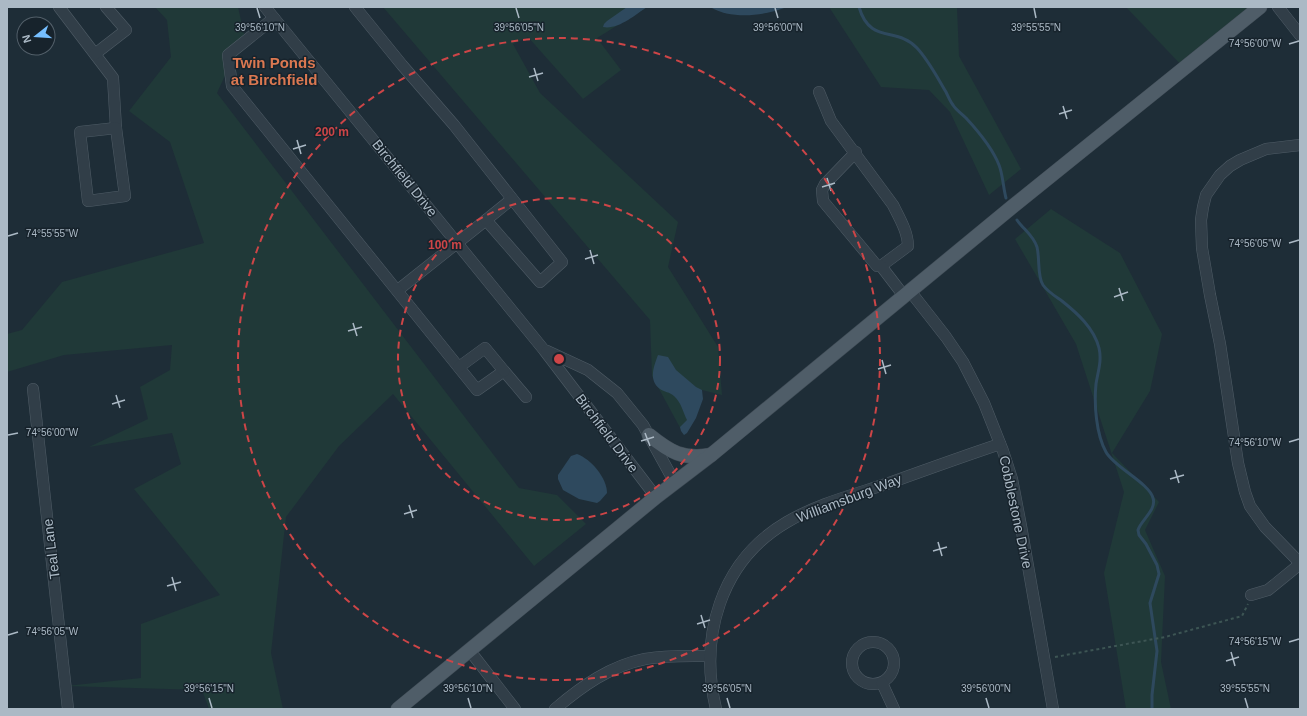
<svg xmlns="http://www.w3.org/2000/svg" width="1307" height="716" viewBox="0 0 1307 716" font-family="Arial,sans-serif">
	<rect width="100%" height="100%" fill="#1e2d37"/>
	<g fill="#203938">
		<path d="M155,7H238L244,34L217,93L519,488L557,495L586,524L534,566L393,394L339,446L286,517L271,653L283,709H209L202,690L66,686L141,678V624L220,595L134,489L181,464L172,433L89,447L148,419L140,387L170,370L172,345L64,355L7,372V334L22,330L62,282L204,243L170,142L129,111L171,57L167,20Z"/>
		<path d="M383,7H647L597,38L621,70L583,99L528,37L513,44L540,93L678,222L668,267L718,347L722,395L702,390L684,435L652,376L650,320Z"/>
		<path d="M829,7H957L959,56L1021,169L989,195L950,112L929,90L881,87Z"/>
		<path d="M1126,7H1261L1185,69Z"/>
		<path d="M1051,209L1120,253L1162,334L1150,391L1112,453L1159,502L1145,530L1165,576L1161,662L1171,709H1126L1104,573L1124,492L1076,344L1015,239Z"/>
	</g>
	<g fill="#2e495e">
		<path d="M627,7H647C635,15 618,30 603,27L604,24L607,21Z"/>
		<path d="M710,7H787C764,16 732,20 710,7Z"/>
		<path d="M658,355L668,357L676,370L696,387L702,390L703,399L696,418L687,433L684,435L681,431L680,427L687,420C683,412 681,402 674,396C670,392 664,392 660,389C648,380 654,366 658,355Z"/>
		<path d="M577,454C591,459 607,478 607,493L600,501L597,503L579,499L563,490L558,479V475L571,456Z"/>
	</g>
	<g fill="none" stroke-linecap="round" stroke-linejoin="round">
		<g stroke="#2e495e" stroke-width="3">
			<path d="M859,7C870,45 897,26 917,48C929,61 937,77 946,92C948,96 950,101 953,105C956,110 961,113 966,118C978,131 992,147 999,165C1003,175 1003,187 1006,198"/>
			<path d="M1017,220C1024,230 1033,235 1037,247C1040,259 1037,276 1043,285C1048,292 1055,296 1062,301C1077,313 1094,328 1099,348C1102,361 1098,371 1096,384C1094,404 1096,434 1106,452C1114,467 1149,483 1153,498C1157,510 1141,520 1138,530L1139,535L1146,544L1157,565L1159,574L1150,603L1157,651L1152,695V709"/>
		</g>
		<g stroke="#4f5c66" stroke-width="12">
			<g id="minor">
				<path d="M59,7L113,78L116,128"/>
				<path d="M265,7L544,350L656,497"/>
				<path d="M355,7L402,65L454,125L562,262L540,282L486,220L398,290"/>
				<path d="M1278,7L1300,35"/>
				<path d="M274,18L228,55L232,86L477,390L504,371L526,397"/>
				<path d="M95,54L126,30L106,7"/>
				<path d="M819,92L831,121L893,205C899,217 908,232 908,246L881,266"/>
				<path d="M116,128L125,196L88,201L80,132Z"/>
				<path d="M1300,145L1266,149L1240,160L1230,166L1220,175L1206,195L1203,207L1201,220L1202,248L1210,295L1220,344L1238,463L1245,492L1250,506L1265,527L1300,563"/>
				<path d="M856,152L825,184L822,190L823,201L877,266H881L904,296"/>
				<path d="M486,220L512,199"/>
				<path d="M910,291L946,337L963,362L984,403L1003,451L1012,479L1021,526L1053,709"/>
				<path d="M547,351L588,370L617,393L643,425L675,483"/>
				<path d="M459,367L485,348L504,371"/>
				<path d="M33,389L68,709"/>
				<path d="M1251,595L1268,590L1300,564"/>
				<circle cx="873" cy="663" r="21"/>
				<path d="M470,651L515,709"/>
				<path d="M882,683L894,709"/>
				<path d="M555,709C582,686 610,666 645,659C666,655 689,656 710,656"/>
				<path d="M716,709C699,637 720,561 787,522C819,503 857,494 892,482C928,469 964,456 1000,444"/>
			</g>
		</g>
		<g stroke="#3e4a54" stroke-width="15">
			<g id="major">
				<path d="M649,435C670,452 683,460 711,455"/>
				<path d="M398,709L656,497L711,455L1012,207L1260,7"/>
			</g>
		</g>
		<path stroke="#3d5554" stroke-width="2" stroke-dasharray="3 3" stroke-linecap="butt" d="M1055,657L1165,637L1242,616L1248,604"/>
		<use href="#minor" stroke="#313e48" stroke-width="11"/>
		<use href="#major" stroke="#4f5d68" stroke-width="14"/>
	</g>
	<path fill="none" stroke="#abb9c5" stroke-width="1.5" d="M257,8L260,18M516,8L519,18M775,8L778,18M1034,8L1036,18M1289,44L1299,41M534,68L538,81M529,77L543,73M1063,106L1067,119M1059,114L1072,110M297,140L301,154M293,149L306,145M827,178L831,191M822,187L835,183M8,236L18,233M1289,243L1299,240M590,250L594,264M585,259L598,255M1119,288L1123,301M1114,297L1128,292M353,323L357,336M348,331L362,327M882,360L886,374M878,369L891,365M116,395L120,408M112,404L125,400M645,433L650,446M8,435L18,433M641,441L654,437M1289,442L1299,439M1175,470L1179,483M1170,479L1184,475M409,505L413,518M404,514L417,510M938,542L942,556M933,551L947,547M172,577L176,591M167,586L181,582M701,615L705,628M697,624L710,620M8,635L18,632M1289,642L1299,639M1231,652L1235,666M1226,661L1239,657M209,698L212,708M468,698L471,708M727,698L730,708M986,698L989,708M1245,698L1248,708"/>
	<g fill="none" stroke="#cd4547" stroke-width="2" stroke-dasharray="7 5">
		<circle cx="559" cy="359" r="161"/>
		<circle cx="559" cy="359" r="321"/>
	</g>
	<g text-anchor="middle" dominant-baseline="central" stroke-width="3" stroke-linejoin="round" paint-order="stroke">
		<g font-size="14" fill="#abb9c5" stroke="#17232c">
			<text transform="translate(405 178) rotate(51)">Birchfield Drive</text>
			<text transform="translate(607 433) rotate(53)">Birchfield Drive</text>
			<text transform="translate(849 498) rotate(-21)">Williamsburg Way</text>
			<text transform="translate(1016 512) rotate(78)">Cobblestone Drive</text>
			<text transform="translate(51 549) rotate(-97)">Teal Lane</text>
		</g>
		<g font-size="15" font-weight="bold" fill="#db7851" stroke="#17232c">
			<text x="274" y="62">Twin Ponds<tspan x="274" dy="17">at Birchfield</tspan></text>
		</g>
	</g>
	<g font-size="10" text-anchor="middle" fill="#abb9c5" stroke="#17232c" stroke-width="3" stroke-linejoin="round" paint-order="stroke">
		<text x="260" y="31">39°56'10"N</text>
		<text x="519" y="31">39°56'05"N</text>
		<text x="778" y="31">39°56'00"N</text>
		<text x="1036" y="31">39°55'55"N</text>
		<text x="1255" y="47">74°56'00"W</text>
		<text x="52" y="237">74°55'55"W</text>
		<text x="1255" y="247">74°56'05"W</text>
		<text x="52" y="436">74°56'00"W</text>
		<text x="1255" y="446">74°56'10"W</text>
		<text x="52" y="635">74°56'05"W</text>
		<text x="1255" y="645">74°56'15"W</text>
		<text x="209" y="692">39°56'15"N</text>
		<text x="468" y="692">39°56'10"N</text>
		<text x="727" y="692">39°56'05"N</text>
		<text x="986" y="692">39°56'00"N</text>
		<text x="1245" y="692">39°55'55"N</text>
	</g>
	<circle cx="559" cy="359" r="6" fill="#cd4547" stroke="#17232c" stroke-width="2"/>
	<g font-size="12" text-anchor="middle" font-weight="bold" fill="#cd4547" stroke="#17232c" stroke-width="3" stroke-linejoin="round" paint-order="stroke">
		<text x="332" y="136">200 m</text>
		<text x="445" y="249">100 m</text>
	</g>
	<rect width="1307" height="716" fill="none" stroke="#abb9c5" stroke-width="16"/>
	<g transform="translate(36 36) rotate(253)"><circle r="19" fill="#17232c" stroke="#525f69"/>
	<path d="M0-3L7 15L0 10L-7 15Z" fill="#76bfff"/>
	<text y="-6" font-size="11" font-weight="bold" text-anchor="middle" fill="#abb9c5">N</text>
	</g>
</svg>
